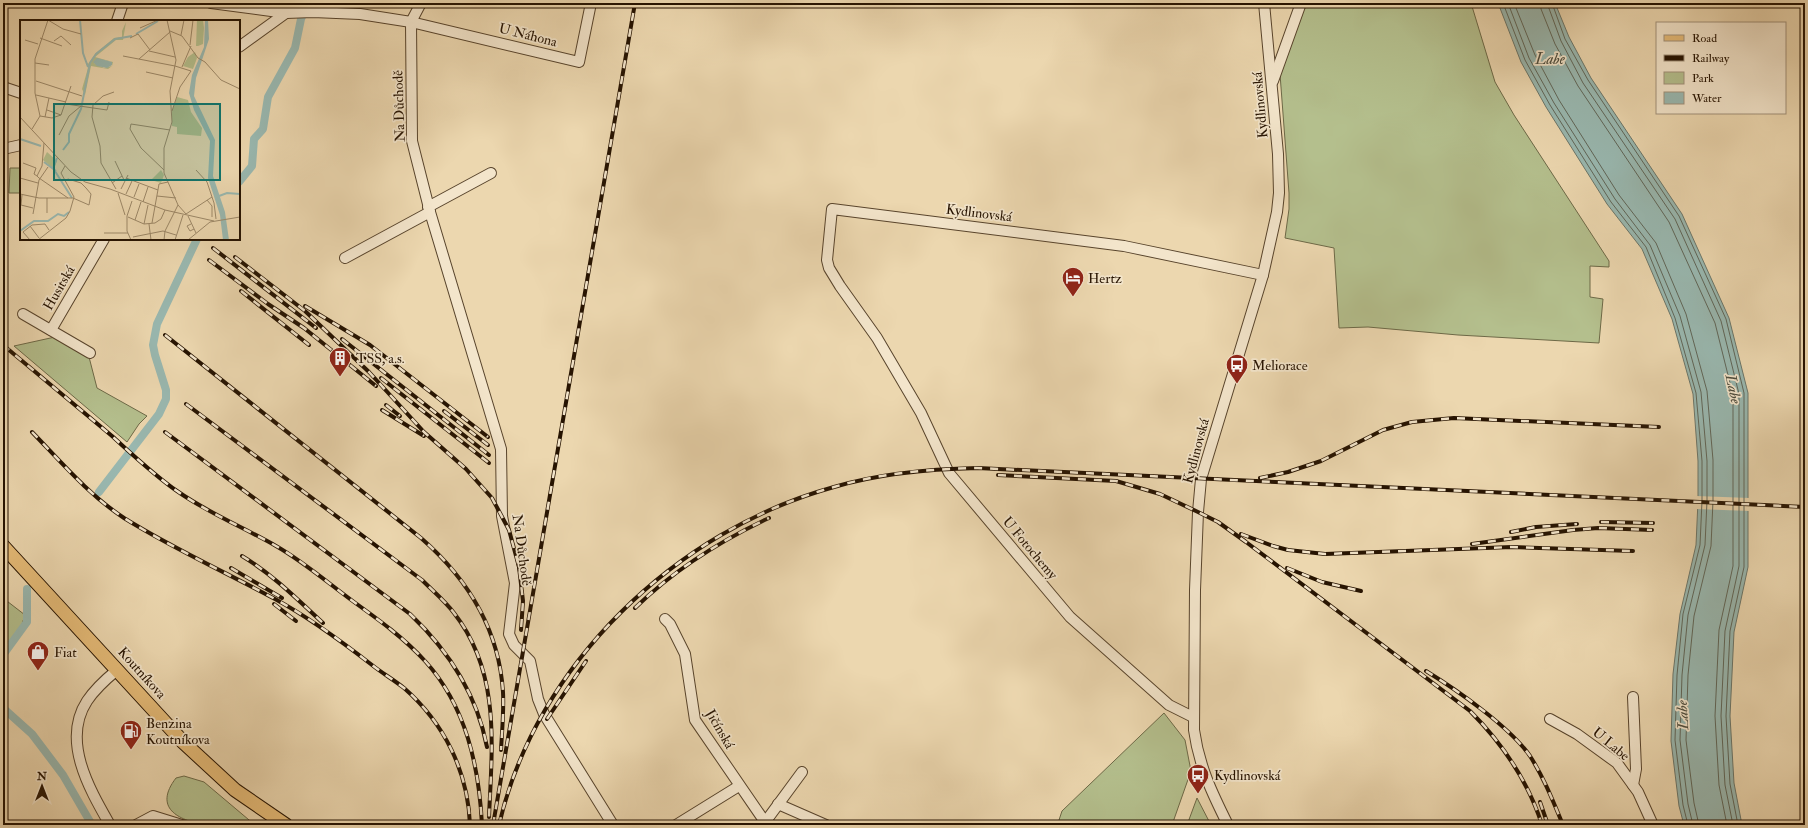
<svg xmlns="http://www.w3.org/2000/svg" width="1808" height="828" viewBox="0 0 1808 828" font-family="'IM FELL Double Pica',serif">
	<rect width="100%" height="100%" fill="#ecd7af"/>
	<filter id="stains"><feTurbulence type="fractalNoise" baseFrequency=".005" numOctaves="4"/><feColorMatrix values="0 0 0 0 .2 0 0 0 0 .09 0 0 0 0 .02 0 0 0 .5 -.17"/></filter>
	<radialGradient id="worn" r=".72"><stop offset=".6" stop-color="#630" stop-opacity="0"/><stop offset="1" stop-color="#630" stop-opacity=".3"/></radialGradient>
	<g fill="#b4bf8d" stroke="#6d6947">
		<path d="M1306,3H1471L1495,82L1514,115L1609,261V267L1590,266V297L1603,299L1599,343L1458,335L1368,327L1339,328L1334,248L1285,238L1289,209V193L1280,74Z"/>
		<path d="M10,168H21V193H9Z"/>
		<path d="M55,337L89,357L97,388L147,416L139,424L127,442L14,346Z"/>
		<path d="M3,598L25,615L22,624L3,650Z"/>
		<path d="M1164,713L1185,740L1191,771L1172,825H1064L1058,823L1062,811Z"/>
		<path d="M184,776L204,782L255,825C239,825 221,828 205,825C178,820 153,808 176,778Z"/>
		<path d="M1197,798L1211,825H1187Z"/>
	</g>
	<path fill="#99b8b0" stroke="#6b766a" d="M1498,3H1555L1569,37L1591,78L1682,214L1729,318L1748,393V567L1734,632L1730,716L1734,783L1742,825H1684L1679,806L1671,741L1673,674L1680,614L1696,545L1698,501V461L1693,394L1672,319L1642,249L1607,204L1546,107L1521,62Z"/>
	<path fill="#ecd7af" d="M1696,496L1750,498V511L1696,509Z"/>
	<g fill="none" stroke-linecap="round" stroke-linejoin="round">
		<g stroke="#606658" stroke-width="1">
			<path d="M1503,3L1525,60L1550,105L1611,202L1646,247L1675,318L1696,393L1702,461V501L1700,545L1683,614L1677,675L1675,740L1683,805L1688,825"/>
			<path d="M1508,3L1529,58L1554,103L1615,199L1650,245L1680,316L1701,392L1707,461V501L1705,545L1688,615L1682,675L1680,740L1688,804L1693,825"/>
			<path d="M1514,3L1535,55L1559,100L1619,195L1656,243L1686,314L1707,391L1713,460V501L1711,546L1694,616L1688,675L1686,740L1694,803L1699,825"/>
			<path d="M1541,3V9L1555,44L1578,86L1669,222L1715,323L1733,395V566L1719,630L1715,716L1719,785L1727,825"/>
			<path d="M1547,3L1561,41L1583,83L1675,219L1721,321L1739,394V566L1725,631L1721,716L1725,785L1733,825"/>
			<path d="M1552,3L1565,39L1588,80L1679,216L1726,319L1744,393V567L1730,631L1726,716L1730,784L1738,825"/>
		</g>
		<path stroke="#6b766a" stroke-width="2.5" d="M3,713L20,723"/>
		<g stroke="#99b8b0" stroke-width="8">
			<path d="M239,182L252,166L254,139L263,129L268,97L295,48L301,19L308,3"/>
			<path d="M99,492L159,414L166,399V390L155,355L153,345L157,324L197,239"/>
			<path d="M3,655L27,622V589"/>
			<path d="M3,708L32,734L63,775L92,825"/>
		</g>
		<g stroke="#58442c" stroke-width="12">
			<g id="minor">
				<path d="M211,3L286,13L313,12L360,14L411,22L579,62L591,3"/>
				<path d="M421,3L411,22L412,141L430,212L501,449L502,516L515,583L509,634L514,645L530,661L538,699L544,714L613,825"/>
				<path d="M117,21L123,3"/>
				<path d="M239,47L286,13"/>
				<path d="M1273,81L1301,3"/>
				<path d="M3,87L21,93"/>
				<path d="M3,149L21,145"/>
				<path d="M428,207L491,173"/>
				<path d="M345,258L430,212"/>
				<path d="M23,314L90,353"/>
				<path d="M51,330L104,239"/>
				<path d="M665,619L670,624L685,654L695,720L765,822"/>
				<path d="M1633,697L1636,769L1633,785"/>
				<path d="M1193,717L1169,705L1070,617L949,473L921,413L877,338L840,286L829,268L827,260L832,209L1124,246L1263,275"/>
				<path d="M1550,719L1577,734L1617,763L1638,792L1653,825"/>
				<path d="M778,804L826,825"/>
				<path d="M110,825C90,790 61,741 87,701C95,689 106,679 117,670"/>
				<path d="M136,825L153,816L182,825"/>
				<path d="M676,825L739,786"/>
				<path d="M763,825L802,772"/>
				<path d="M1228,825C1212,793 1199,766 1194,730L1195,590L1198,512L1201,479L1263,275L1277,212L1279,193L1278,154L1264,3"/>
			</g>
		</g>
		<g stroke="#261301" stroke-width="15">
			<path id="major" d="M3,546L183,742L235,790L286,825"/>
		</g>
		<use href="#minor" stroke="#f3e5cb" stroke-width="10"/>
		<use href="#major" stroke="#e6bc78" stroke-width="13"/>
		<g stroke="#261301" stroke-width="4">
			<g id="rail">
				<path d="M213,248L316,328"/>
				<path d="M235,257L305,311L369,372L424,432L466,469L492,498L509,530L519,567L523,601L521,630"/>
				<path d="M209,260L268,304L304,328L376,386"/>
				<path d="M241,291L309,345"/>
				<path d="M305,306L370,345L488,437"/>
				<path d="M165,335L421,538C468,579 499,629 503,692C504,711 502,731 501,750"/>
				<path d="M342,339L489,455"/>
				<path d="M3,345C39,375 76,406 112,436C133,455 154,475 177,491C208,513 243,527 276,546C304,562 328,583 354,602C379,620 404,638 425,661C466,706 479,766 482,825"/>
				<path d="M381,378L489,463"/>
				<path d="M186,404L422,580C433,591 445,601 454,613C501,673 492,746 489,817"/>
				<path d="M386,405L400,416"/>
				<path d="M382,410L424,436"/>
				<path d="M444,411L488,445"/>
				<path d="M32,432C61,462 89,495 124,518C172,548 225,572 275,599C310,618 341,641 372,665C382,673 394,680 404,688C444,723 468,771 470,825"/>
				<path d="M165,432L410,614C449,651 477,695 487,747"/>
				<path d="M998,475L1116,481L1160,494L1198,512L1218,522L1246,542L1470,711C1503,744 1528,781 1542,825"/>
				<path d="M1260,478L1288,472L1321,461L1383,430L1412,422L1454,418L1659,427"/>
				<path d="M1601,522L1653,523"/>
				<path d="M1511,532L1536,527L1577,524"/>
				<path d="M1241,534L1273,546L1288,550L1325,554L1512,547L1633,551"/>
				<path d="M1472,544L1573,530L1598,528L1652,530"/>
				<path d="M242,556C272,574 297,599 323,623"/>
				<path d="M231,568L282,598"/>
				<path d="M1287,568L1322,582L1361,591"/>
				<path d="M274,604L296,621"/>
				<path d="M635,608C674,570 720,541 769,518"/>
				<path d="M1426,671C1457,690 1510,727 1530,756C1544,778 1553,801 1563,825"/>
				<path d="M547,719L586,661"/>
				<path d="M1540,802L1548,825"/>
				<path d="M493,825L635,3"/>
				<path d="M499,825C536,664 677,530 834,487C881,473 929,469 978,468L1805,507"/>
			</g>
		</g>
		<use href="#rail" stroke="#f3e5cb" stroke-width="2.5" stroke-dasharray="8" stroke-linecap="butt"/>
	</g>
	<defs>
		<g id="hotel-pin" transform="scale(1.15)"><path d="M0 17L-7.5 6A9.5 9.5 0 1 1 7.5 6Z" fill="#8f2418" stroke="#f3e5cb"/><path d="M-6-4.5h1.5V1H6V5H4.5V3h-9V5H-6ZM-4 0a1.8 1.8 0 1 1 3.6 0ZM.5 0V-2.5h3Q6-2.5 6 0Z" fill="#fff"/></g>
		<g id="building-pin" transform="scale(1.15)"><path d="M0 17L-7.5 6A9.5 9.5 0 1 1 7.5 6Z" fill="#8f2418" stroke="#f3e5cb"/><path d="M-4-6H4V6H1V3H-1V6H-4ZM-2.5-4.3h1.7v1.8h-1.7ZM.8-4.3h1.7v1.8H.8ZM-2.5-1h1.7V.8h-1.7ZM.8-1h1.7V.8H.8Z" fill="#fff"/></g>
		<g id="bus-pin" transform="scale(1.15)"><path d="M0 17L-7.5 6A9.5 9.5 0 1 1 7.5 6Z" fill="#8f2418" stroke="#f3e5cb"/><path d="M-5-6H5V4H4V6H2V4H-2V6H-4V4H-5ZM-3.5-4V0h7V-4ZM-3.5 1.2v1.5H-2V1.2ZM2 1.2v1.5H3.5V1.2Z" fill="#fff"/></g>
		<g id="shop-pin" transform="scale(1.15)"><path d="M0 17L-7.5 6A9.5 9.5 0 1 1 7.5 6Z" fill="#8f2418" stroke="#f3e5cb"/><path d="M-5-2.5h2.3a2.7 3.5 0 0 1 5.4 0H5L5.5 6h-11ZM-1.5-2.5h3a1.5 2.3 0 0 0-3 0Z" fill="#fff"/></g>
		<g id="fuel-pin" transform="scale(1.15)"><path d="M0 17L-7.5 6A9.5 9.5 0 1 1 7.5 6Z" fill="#8f2418" stroke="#f3e5cb"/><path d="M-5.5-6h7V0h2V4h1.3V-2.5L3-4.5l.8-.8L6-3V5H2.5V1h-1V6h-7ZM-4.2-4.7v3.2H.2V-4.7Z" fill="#fff"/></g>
	</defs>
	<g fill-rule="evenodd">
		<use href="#hotel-pin" x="1073" y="278"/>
		<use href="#building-pin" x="340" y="358"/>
		<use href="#bus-pin" x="1237" y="365"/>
		<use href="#shop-pin" x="38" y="652"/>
		<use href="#fuel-pin" x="131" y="731"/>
		<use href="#bus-pin" x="1198" y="775"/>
	</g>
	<g text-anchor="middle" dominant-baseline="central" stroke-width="3.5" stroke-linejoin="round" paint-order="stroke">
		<g font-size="14" fill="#261301" stroke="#f3e5cb">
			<text transform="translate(528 35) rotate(14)">U Náhona</text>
			<text transform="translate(1260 105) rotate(-95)">Kydlinovská</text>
			<text transform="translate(399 106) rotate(-92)">Na Důchodě</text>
			<text transform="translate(979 213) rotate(7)">Kydlinovská</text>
			<text transform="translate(59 288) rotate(-60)">Husitská</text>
			<text transform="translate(1196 451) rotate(-75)">Kydlinovská</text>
			<text transform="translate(1030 548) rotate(50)">U Fotochemy</text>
			<text transform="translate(522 550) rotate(82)">Na Důchodě</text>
			<text transform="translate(142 673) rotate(48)">Koutníkova</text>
			<text transform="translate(720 729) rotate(60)">Jičínská</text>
			<text transform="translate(1611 744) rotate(40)">U Labe</text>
		</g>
		<g font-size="14" fill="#261301" stroke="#f3e5cb" text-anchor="start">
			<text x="1088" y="278">Hertz</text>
			<text x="356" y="358">TSS, a.s.</text>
			<text x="1252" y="365">Meliorace</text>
			<text x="54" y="652">Fiat</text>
			<text x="146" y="723">Benzina<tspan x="146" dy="16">Koutníkova</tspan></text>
			<text x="1214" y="775">Kydlinovská</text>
		</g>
		<g font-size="15" font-style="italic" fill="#4e4d3e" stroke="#f3e5cb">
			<text x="1550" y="59">Labe</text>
			<text transform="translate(1733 389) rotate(78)">Labe</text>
			<text transform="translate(1683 715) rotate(-93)">Labe</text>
		</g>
	</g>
	<g transform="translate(20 20)">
		<rect width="220" height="220" fill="#ecd7af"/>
		<path d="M177,0H183L184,8L183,24L178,26H176ZM106,2L103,20H96L75,37L93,42L92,46L88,49L71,46L65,75L62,69L68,48L66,41L68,44L76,33L94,18L102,17V11ZM83,40L92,42V46L84,48L74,43ZM175,32L177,38L173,49L163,46L168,37ZM157,77L168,80L171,92L182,108L181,116L157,114V107L152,106V91ZM27,132L37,141L34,149L23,140ZM141,150L144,155L141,163L131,160Z" fill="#b4bf8d" fill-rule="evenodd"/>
		<path d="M185,0H188L189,19L176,58L174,76L195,120L193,156L205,192L209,220H203L200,195L188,158L190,121L174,90L169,73L172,55L184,27ZM77,38L92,42V45L87,48L77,46L73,42Z" fill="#99b8b0"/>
		<path fill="none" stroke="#99b8b0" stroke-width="2" d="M60,0L63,33L68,47M116,14L138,1M0,119L21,126M43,130L49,122V114L61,89L70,43L76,34L95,19L112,16M37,138L33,148L52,178M24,142L36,151M199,176L207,173L220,174M0,211L14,201H28L38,194L44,196L49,192"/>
		<path fill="none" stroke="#9d8969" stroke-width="1" d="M28,0L43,9L61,14M147,0L156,40L150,71L152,102L144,128V153L158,185L166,194L192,177M120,8L138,0M150,11L162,16L178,38L185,42L201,60L220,69M161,15L164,0M20,18L42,26M110,18L118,14L130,30M5,20L18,24M34,21L41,16L51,25M170,25L173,0M129,31L155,37M103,36L155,46M119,39L150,12M15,43L29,45M162,47L171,26M126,52L153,58M16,61L62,76M94,72L83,76L73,85L72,97L80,126L81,143L96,169M16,75L46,82M46,84L87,90L89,82M27,90L41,95M152,91L160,67L171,51L155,46M41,95L51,66M20,96L32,98L41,95M0,97L51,152L65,162L90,169L145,190L194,201M25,97L29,78M12,109L20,96L15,73V39L28,0M39,115L49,96L61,86M95,141L104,160M3,143L16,148L14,154L17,156M144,150L121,128L110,109L111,104L150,110M176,150L187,162L194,183L196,199M0,158L18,163M19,158L17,156L22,146L24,123M19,158L48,178M106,158L138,170M92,163L102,156M101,169L108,155M98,173L105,195M0,174L19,178H53L69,185L71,174L66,168L61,163L48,159L45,161M106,174L112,161M2,175L1,185L13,188M137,176L156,178M114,177L119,164M27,178V193M187,180L192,186V197M123,182L128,167M13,194L19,160L28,147M107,196V211L111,220M107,196L112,181M168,196L176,213M108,197L124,204L135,203L141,199L145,190M115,200L121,182M132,203L139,164L148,162M124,204L128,185M129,204L131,220M171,204L167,206L170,211L174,209M10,206L19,218M84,213H108M113,217L143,211L156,215M10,220L3,212L12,205L25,204L29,210M18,220L46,198L50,191L54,177L41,153L45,146M144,220L145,211L158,185M155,220L163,195M168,220L190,202L220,197"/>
		<path fill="#0f766e" fill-opacity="0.15" stroke="#0f766e" stroke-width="2" d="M34,84H200V160H34Z"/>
		<rect width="220" height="220" fill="none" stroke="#261301" stroke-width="2"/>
	</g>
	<rect width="1808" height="828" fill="none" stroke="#ecd7af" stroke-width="16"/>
	<rect x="4" y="4" width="1800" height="820" fill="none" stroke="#261301" stroke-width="2"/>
	<rect x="8" y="8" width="1792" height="812" fill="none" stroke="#261301"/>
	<rect x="1656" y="22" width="130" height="92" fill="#f3e5cb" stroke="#a1917a"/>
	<rect x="1664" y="35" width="20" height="6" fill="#e6bc78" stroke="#a1917a"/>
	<text x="1692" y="42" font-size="12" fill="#261301">Road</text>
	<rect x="1664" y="55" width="20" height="6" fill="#261301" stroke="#a1917a"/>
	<text x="1692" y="62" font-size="12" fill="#261301">Railway</text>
	<rect x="1664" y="72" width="20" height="12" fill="#b4bf8d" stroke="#a1917a"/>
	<text x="1692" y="82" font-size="12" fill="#261301">Park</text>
	<rect x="1664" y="92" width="20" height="12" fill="#99b8b0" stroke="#a1917a"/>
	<text x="1692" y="102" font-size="12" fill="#261301">Water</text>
	<g transform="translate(42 786)" stroke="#f3e5cb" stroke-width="3" paint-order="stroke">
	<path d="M0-3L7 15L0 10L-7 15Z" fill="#261301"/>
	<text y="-6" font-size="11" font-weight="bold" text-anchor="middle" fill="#261301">N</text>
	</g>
	<rect width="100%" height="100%" filter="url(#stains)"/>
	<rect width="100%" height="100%" fill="url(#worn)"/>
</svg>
